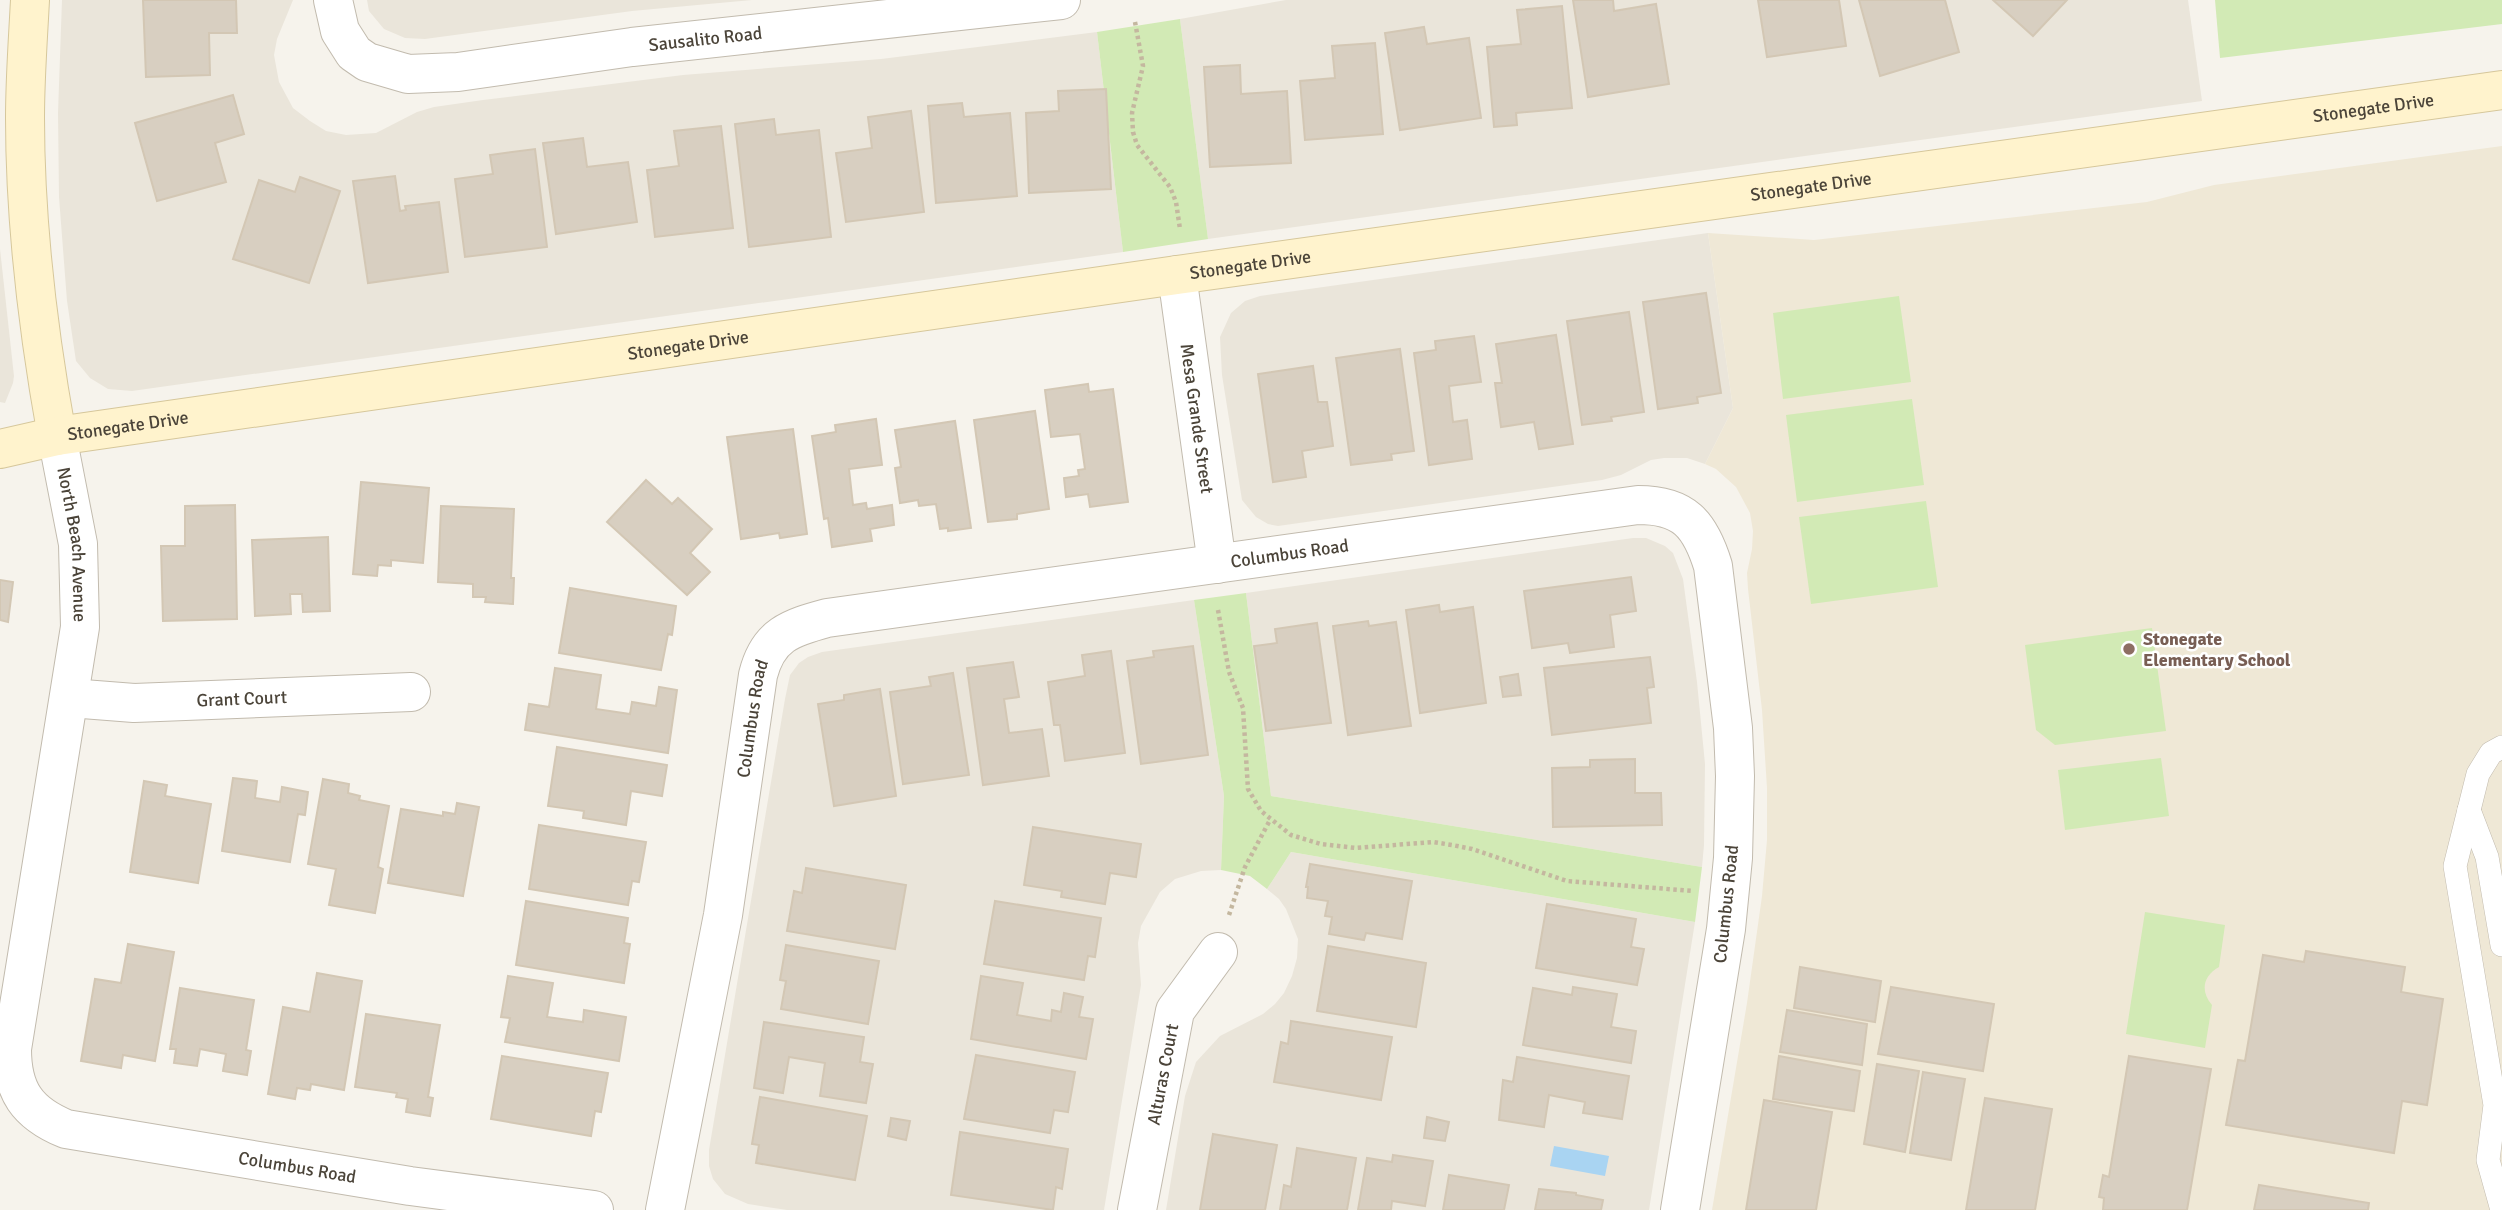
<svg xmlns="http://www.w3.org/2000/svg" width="2502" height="1210" viewBox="0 0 2502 1210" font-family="Signika,sans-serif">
	<rect width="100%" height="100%" fill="#f6f3ec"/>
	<g fill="#eae5da">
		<path d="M62,0H293L277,39L274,55L279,82L293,108L310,121L326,131L346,135L376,133L417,112L434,107L483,100L683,75L881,59L1097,32L1123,252L132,391L108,389L90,378L76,361L67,301L59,197L58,113Z"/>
		<path d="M367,0H752L632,11L425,39L405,38L384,29L369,11Z"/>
		<path d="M1286,0H2188L2202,101L1208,239L1180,19Z"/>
		<path d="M1708,233L1733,408L1705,464L1687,458H1664L1651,460L1621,475L1602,480L1278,526L1268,524L1256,517L1242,500L1222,375L1220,337L1231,313L1245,301L1260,296Z"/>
		<path d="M0,249L14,376L13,383L5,403L0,402Z"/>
		<path d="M1633,538H1646L1665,546L1673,553L1683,579L1697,682L1705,764L1704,845L1702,867L1271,796L1246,593Z"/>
		<path d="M1194,600L1224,796L1221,870L1201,871L1175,879L1160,892L1141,926L1138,943L1141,985L1104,1210H787L748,1204L725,1194L713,1179L709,1166V1150L785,699L790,675L799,663L808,657L822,652Z"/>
		<path d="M1291,852L1695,922L1649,1210H1166L1185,1096L1196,1062L1220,1036L1263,1014L1275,1004L1284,993L1292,976L1297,958L1298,939L1286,909L1279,899L1267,889Z"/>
	</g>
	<path fill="#efe8d6" d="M2502,146V1210H1712L1747,1003L1762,896L1767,840V788L1762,710L1748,589L1747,573L1752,549L1753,531L1750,513L1736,487L1716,469L1705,464L1733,408L1708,233L1814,240L2147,202L2214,185Z"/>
	<g fill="#d2eab5">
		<path d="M2215,0H2502V24L2220,58Z"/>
		<path d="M1180,19L1208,239L1123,252L1097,32Z"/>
		<path d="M1899,296L1911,382L1783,399L1773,313Z"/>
		<path d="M1912,399L1924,485L1797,502L1786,415Z"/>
		<path d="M1926,501L1938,587L1811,604L1799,517Z"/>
		<path d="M1246,593L1271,796L1702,867L1695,922L1291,852L1267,889L1250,876L1221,870L1224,796L1194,600Z"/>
		<path d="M2152,628L2166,731L2055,745L2036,730L2025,645Z"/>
		<path d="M2161,758L2169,816L2065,830L2058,770Z"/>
		<path d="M2145,912L2225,925L2219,967C2203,976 2200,991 2212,1005L2205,1048L2126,1034Z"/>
	</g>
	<path fill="#a9d4f2" d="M1554,1146L1609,1156L1605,1176L1550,1166Z"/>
	<g fill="#d8cfc1" stroke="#d3c7b4" stroke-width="2">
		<path d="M143,0H236L237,33H209L210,75L146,77Z"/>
		<path d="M1573,0H1613L1614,11L1656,4L1669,84L1588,97Z"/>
		<path d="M1758,0H1839L1846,46L1767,57Z"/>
		<path d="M1859,0H1945L1959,52L1880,76Z"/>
		<path d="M1993,0H2067L2033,36Z"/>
		<path d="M1562,6L1572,108L1516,113L1517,125L1494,127L1487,47L1521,44L1517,10Z"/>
		<path d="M1424,27L1427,44L1469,38L1481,118L1400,130L1385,33Z"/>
		<path d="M1375,43L1383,134L1305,140L1300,81L1335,78L1332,46Z"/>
		<path d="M1240,65L1241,94L1287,91L1291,163L1210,167L1204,67Z"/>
		<path d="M1106,89L1111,189L1029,193L1026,113L1059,111L1058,91Z"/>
		<path d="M233,95L244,134L215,143L226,182L157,201L135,123Z"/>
		<path d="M962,103L964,117L1010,113L1017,196L936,203L928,106Z"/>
		<path d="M911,111L924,212L846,222L836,153L872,148L868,117Z"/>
		<path d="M774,119L776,135L819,130L831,237L749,247L735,124Z"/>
		<path d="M721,126L733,228L655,237L647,170L679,166L674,131Z"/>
		<path d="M583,138L587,167L628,162L637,222L556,234L543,143Z"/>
		<path d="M535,149L547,247L465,257L455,179L493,174L490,155Z"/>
		<path d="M395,176L400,211L406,210L405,206L439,202L448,272L368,283L353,181Z"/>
		<path d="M300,177L340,191L309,283L233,259L259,180L295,192Z"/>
		<path d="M1706,293L1721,393L1697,397L1698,403L1658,409L1643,302Z"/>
		<path d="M1629,312L1644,412L1611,417L1612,421L1582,425L1567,321Z"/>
		<path d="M1556,335L1573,444L1539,449L1534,422L1501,427L1495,383H1502L1496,344Z"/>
		<path d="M1474,336L1481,382L1449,386L1453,422L1467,420L1472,459L1429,465L1414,353L1436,350L1435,341Z"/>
		<path d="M1400,349L1414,451L1391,454L1392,460L1351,465L1336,358Z"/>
		<path d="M1313,366L1318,402H1327L1333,446L1302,451L1306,477L1273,482L1258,374Z"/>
		<path d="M1088,384L1089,392L1113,389L1128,502L1090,507L1088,494L1066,497L1064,478L1079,476L1078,470L1085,469L1080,434L1051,437L1045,390Z"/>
		<path d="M1035,411L1049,509L1017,514V519L988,522L974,420Z"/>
		<path d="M876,419L882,465L849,469L853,505L866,503L867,509L892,505L894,525L870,529L872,541L832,547L828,518L824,519L812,436L836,432L835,425Z"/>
		<path d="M955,421L971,528L948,531V528L940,529L936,504L919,506L918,500L900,503L895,468L901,467L895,430Z"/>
		<path d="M793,429L807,534L780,538L779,533L741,539L727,437Z"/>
		<path d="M646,480L672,504L678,498L712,529L690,553L710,572L687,595L607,522Z"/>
		<path d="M361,482L429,488L423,563L391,560V566L378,565L377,576L353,574Z"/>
		<path d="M235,505L237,619L163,621L161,546H185V506Z"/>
		<path d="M441,506L514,509L511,578H514L513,604L485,602L486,597H473V584L438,582Z"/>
		<path d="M328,537L330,611L303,612L302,594H290L291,614L255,616L252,540Z"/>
		<path d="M1631,577L1636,611L1610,615L1614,647L1570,653L1568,643L1532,648L1524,591Z"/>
		<path d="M0,580L13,582L8,622L0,620Z"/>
		<path d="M570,588L676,606L672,635L668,634L661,670L559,653Z"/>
		<path d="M1439,605L1440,612L1473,607L1486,703L1420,713L1406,610Z"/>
		<path d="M1368,621L1369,626L1396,622L1411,726L1348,735L1333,626Z"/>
		<path d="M1317,623L1331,723L1266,731L1254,646L1277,643L1275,629Z"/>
		<path d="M1193,646L1208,755L1141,764L1127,661L1154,657L1153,651Z"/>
		<path d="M1111,651L1125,753L1065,761L1060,725H1054L1048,682L1085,676L1082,655Z"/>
		<path d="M1650,657L1654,687L1647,688L1651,723L1552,735L1544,668Z"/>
		<path d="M1013,662L1019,697L1004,699L1009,733L1042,729L1049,776L983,785L967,668Z"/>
		<path d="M555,668L601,675L596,709L630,714L632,702L656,706L659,687L677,690L668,753L525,730L529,704L549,707Z"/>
		<path d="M953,673L969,775L903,784L890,692L931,686L929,677Z"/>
		<path d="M1518,674L1521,695L1503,697L1500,677Z"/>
		<path d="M880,689L896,796L834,806L818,704L844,700V695Z"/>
		<path d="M557,747L667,765L662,796L631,791L626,825L583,818L584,811L548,806Z"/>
		<path d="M1635,759V793H1661L1662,825L1553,827L1552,768L1590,767V760Z"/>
		<path d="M233,778L257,781L255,798L280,802L282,787L308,792L305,815L298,814L290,862L222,851Z"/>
		<path d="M323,779L349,784L348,793L360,796L359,800L389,806L378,867L383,869L375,913L329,905L336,869L308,864Z"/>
		<path d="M144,781L167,785L165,796L211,804L198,883L130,872Z"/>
		<path d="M457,803L479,807L463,896L388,883L401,809L443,816V812L455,814Z"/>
		<path d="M539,825L646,842L639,882L632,881L628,905L529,889Z"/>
		<path d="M1033,827L1141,844L1136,877L1110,873L1105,904L1061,897L1062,891L1024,885Z"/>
		<path d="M1310,864L1412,881L1402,939L1366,933L1364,940L1329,934L1332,917L1325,916L1328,901L1307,898L1308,887H1306Z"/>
		<path d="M806,868L906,885L895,949L787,931L794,891L802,893Z"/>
		<path d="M526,901L628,918L624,943L630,944L624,983L516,965Z"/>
		<path d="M995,901L1101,918L1095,957L1088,956L1084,980L984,964Z"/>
		<path d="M1547,904L1636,919L1631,947L1644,949L1637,985L1536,968Z"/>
		<path d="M128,944L174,952L155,1061L123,1055L121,1068L81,1061L95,979L121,983Z"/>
		<path d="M786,945L879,961L868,1024L781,1009L786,981L780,980Z"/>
		<path d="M1328,946L1426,963L1416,1027L1317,1011Z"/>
		<path d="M2306,951L2405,967L2401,992L2443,999L2427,1105L2402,1101L2394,1153L2226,1125L2238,1060L2245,1061L2263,955L2304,962Z"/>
		<path d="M1800,967L1881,981L1875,1022L1794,1008Z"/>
		<path d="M317,973L362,981L344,1090L311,1084L310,1090L297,1088L295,1099L268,1094L283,1007L310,1012Z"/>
		<path d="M508,976L553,983L547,1017L583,1022L584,1010L626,1017L619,1061L505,1042L510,1018L501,1017Z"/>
		<path d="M981,976L1023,983L1017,1015L1051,1021L1052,1010L1061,1012L1064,993L1083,997L1079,1017L1093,1019L1086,1059L971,1039Z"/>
		<path d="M1573,987L1617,994L1611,1027L1636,1031L1631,1063L1523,1045L1533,988L1572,995Z"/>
		<path d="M1891,987L1994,1004L1983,1071L1878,1054Z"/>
		<path d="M180,988L254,1000L246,1050L251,1051L247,1075L223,1071L226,1054L200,1049L197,1066L174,1063L176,1049H170Z"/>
		<path d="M1787,1010L1867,1024L1862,1065L1780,1052Z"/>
		<path d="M366,1014L440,1025L428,1097L433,1098L430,1116L406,1112L408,1099L396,1097L397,1093L355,1087Z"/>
		<path d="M1291,1021L1392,1037L1381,1100L1274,1082L1281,1042L1288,1044Z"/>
		<path d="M764,1022L864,1037L860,1062L873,1064L866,1103L820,1096L825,1063L789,1057L783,1093L754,1088Z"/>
		<path d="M976,1055L1075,1072L1068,1112L1054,1110L1050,1133L964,1119Z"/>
		<path d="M502,1056L608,1073L601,1112L595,1111L591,1136L491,1119Z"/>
		<path d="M1779,1056L1860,1071L1854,1111L1773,1099Z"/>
		<path d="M2129,1056L2211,1069L2187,1210H2103L2104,1198L2099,1197L2103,1175L2109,1177Z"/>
		<path d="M1517,1057L1629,1076L1622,1119L1583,1113L1585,1102L1549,1095L1544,1127L1499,1120L1503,1080L1513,1082Z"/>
		<path d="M1877,1064L1919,1071L1905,1152L1864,1144Z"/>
		<path d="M1923,1072L1965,1079L1951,1160L1910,1153Z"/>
		<path d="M760,1097L867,1116L855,1180L756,1163L759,1145L752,1144Z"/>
		<path d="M1985,1098L2052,1109L2035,1210H1966Z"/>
		<path d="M1764,1100L1832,1112L1816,1210H1746Z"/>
		<path d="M1427,1117L1449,1122L1445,1141L1424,1138Z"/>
		<path d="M891,1118L910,1121L906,1140L888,1136Z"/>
		<path d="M960,1132L1068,1149L1062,1189L1056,1187L1053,1210L951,1195Z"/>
		<path d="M1213,1134L1277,1145L1265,1210H1200Z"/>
		<path d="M1297,1148L1356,1158L1347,1210H1280L1284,1185L1291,1187Z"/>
		<path d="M1393,1155L1433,1161L1425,1206L1392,1201L1391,1210H1358L1367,1158L1392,1162Z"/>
		<path d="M1449,1175L1509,1185L1504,1210H1443Z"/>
		<path d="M2259,1185L2369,1203L2368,1210H2254Z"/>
		<path d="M1539,1189L1576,1193V1195L1603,1200L1601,1210H1535Z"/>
	</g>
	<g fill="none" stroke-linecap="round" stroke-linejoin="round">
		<g stroke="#c2bbae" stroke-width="24">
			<g id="lane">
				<path d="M2502,747L2491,753L2478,774L2455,866L2495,1105L2488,1160L2502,1210"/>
				<path d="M2469,810L2487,857L2502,945"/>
			</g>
		</g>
		<g stroke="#c2bbae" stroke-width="40">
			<g id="street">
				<path id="s1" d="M333,0L340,31L354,53L367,62L408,74L458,72L632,47L1061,0"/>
				<path id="s2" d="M1177,275L1217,564"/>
				<path id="s3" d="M57,436L78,544L80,627L12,1049C12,1091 27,1113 66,1129L410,1186L594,1210"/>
				<path id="s4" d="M70,698L134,703L411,692"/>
				<path id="s5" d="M665,1210L723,915L758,675C768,635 790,628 827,618L1638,505C1684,505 1700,524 1713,566L1733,728L1735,776L1733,858L1726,929L1680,1210"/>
				<path id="s6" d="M1137,1210L1175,1011L1218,952"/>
			</g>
		</g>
		<g stroke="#d6c79b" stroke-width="40">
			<g id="secondary">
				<path d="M30,0C28,39 25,78 25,118C25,224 38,331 57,436"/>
				<path id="s7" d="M0,449L57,436L1177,275L2502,90"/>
			</g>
		</g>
		<g stroke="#c4b79f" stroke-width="4.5" stroke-dasharray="3.5 3.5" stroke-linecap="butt">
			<path d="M1135,22L1143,66L1132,113L1133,132L1137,145L1170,187L1176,202L1180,229"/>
			<path d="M1218,610L1229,672L1243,708L1248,789L1261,811L1291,835L1321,844L1356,848L1433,842L1452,845L1472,849L1567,881L1693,891"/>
			<path d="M1229,915L1245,867L1270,820"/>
		</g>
		<use href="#lane" stroke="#fff" stroke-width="23"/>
		<use href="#street" stroke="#fff" stroke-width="38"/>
		<use href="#secondary" stroke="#fff3cd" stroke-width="38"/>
	</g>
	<circle fill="#8d6e63" stroke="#fff" stroke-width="2.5" cx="2129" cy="649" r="7"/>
	<g text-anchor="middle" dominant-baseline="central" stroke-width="5" stroke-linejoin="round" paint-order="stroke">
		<g font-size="18" fill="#4b4439" stroke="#fff">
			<text stroke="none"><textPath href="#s1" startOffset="416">Sausalito Road</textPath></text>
			<text stroke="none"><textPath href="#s7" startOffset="2398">Stonegate Drive</textPath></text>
			<text stroke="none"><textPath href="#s7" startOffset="1830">Stonegate Drive</textPath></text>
			<text stroke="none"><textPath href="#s7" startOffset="1264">Stonegate Drive</textPath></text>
			<text stroke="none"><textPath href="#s7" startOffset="696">Stonegate Drive</textPath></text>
			<text stroke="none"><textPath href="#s2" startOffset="145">Mesa Grande Street</textPath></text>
			<text stroke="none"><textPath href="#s7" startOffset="130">Stonegate Drive</textPath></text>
			<text stroke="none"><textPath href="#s3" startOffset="110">North Beach Avenue</textPath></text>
			<text stroke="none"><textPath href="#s5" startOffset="1106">Columbus Road</textPath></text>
			<text stroke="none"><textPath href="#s4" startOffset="172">Grant Court</textPath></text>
			<text stroke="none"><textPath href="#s5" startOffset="499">Columbus Road</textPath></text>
			<text transform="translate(1726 904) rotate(-84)">Columbus Road</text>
			<text stroke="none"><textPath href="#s6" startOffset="138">Alturas Court</textPath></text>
			<text stroke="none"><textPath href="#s3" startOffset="959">Columbus Road</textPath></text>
		</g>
		<g font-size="18" font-weight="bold" fill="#785e54" stroke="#fff" text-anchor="start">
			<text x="2143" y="639">Stonegate<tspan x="2143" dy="21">Elementary School</tspan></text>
		</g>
	</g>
</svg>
